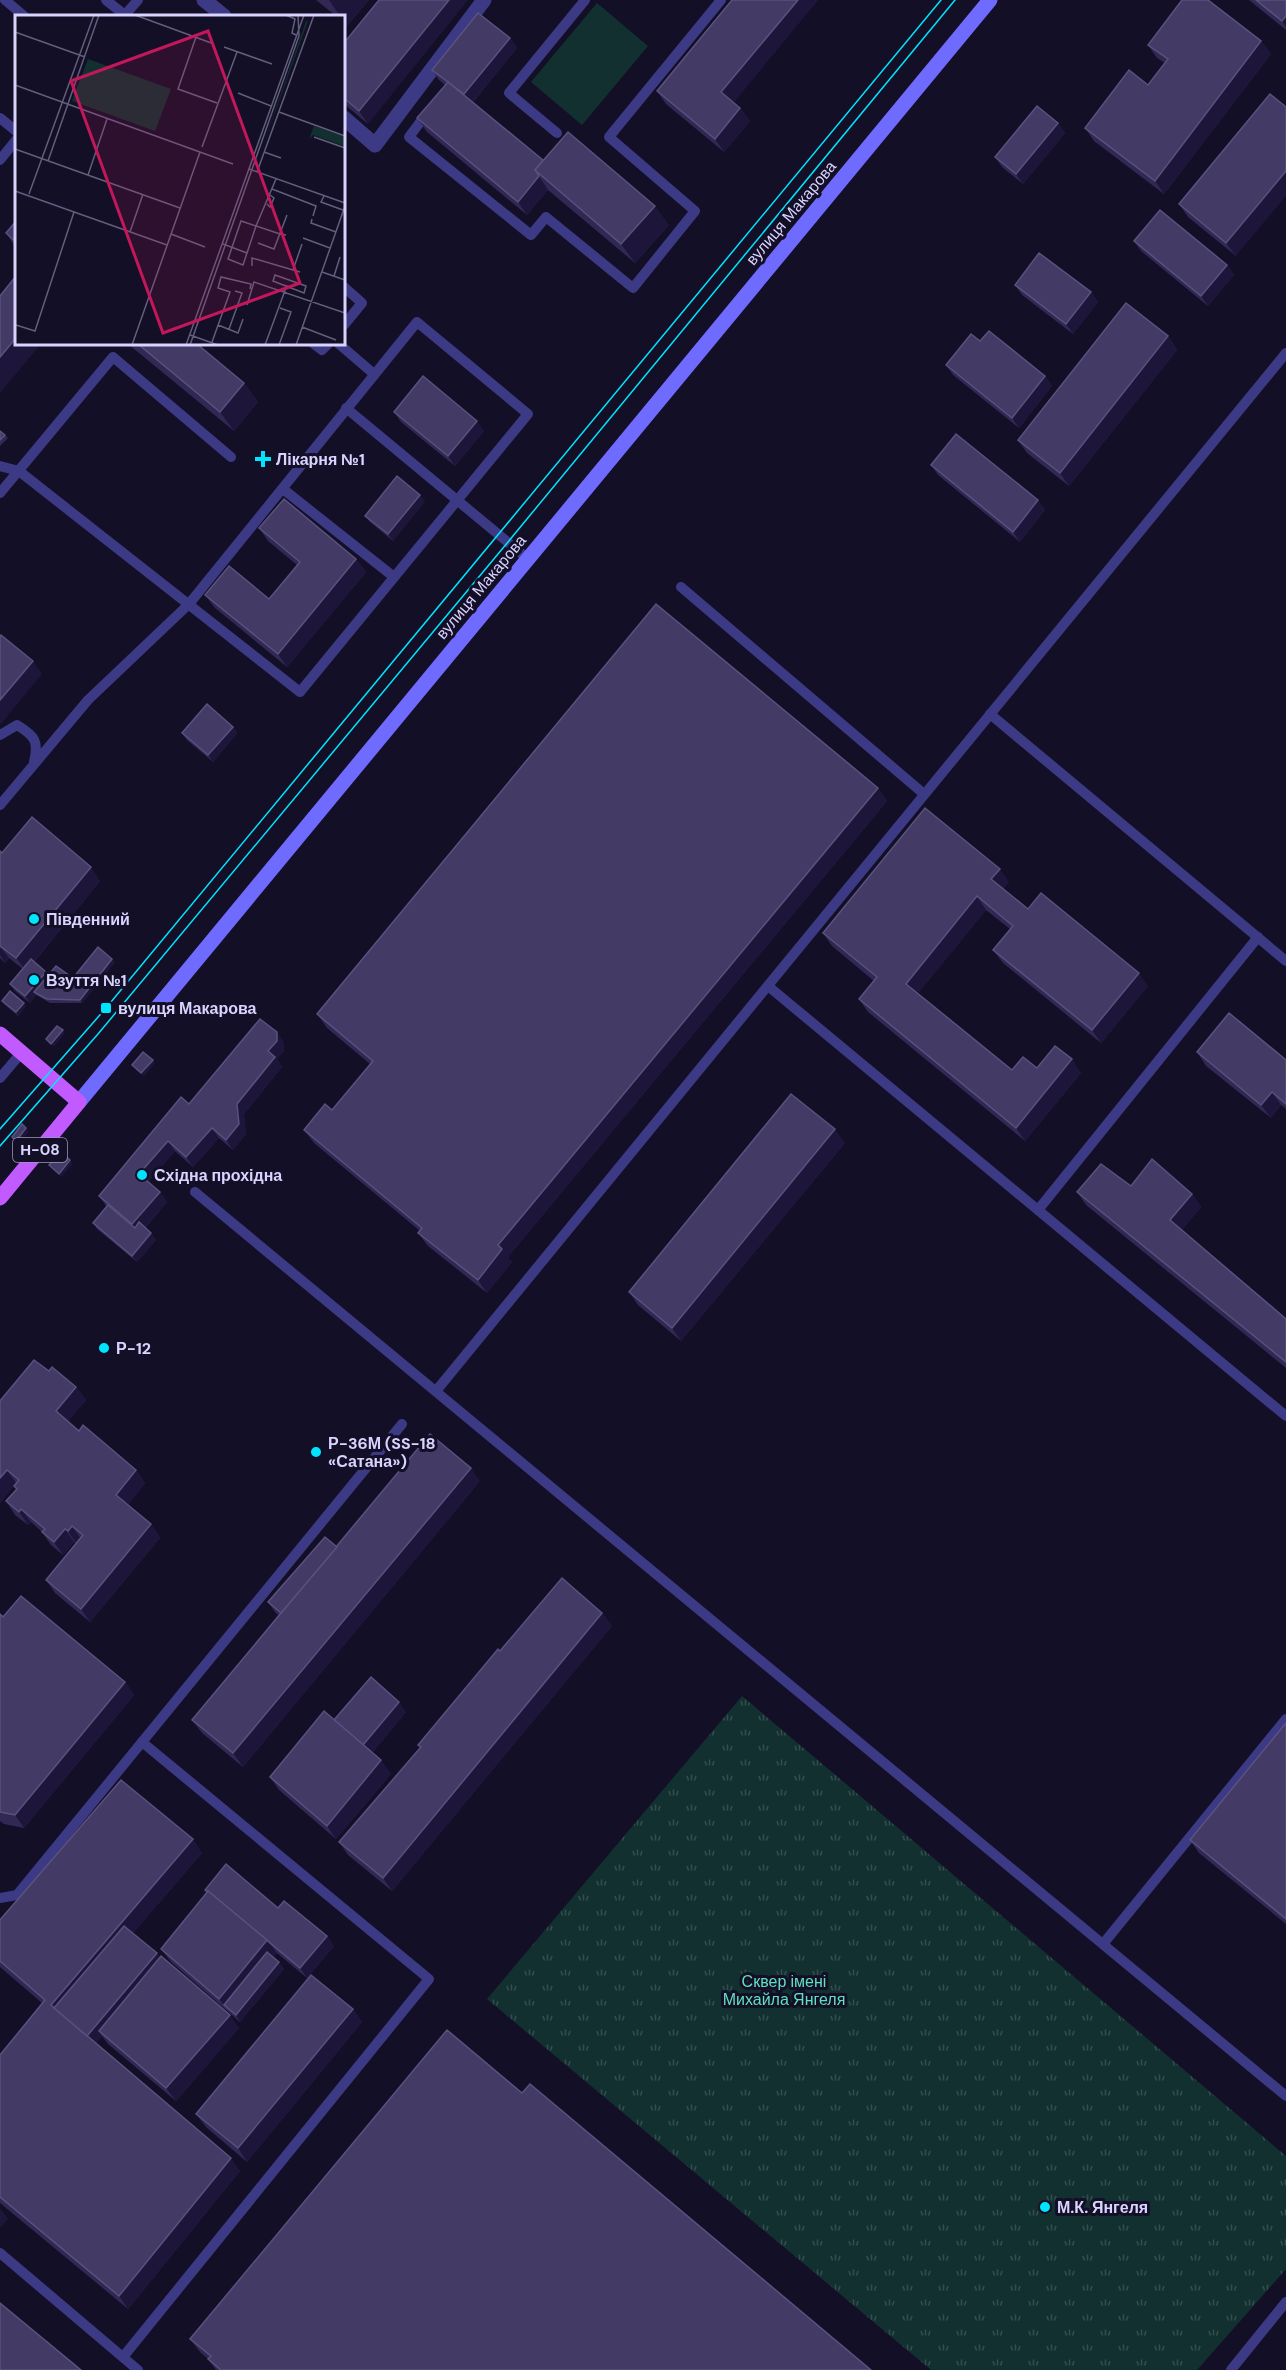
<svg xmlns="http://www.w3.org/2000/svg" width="1286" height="2370" viewBox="0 0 1286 2370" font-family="'DM Sans',sans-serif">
	<defs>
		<pattern id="park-tufts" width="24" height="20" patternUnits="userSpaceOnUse" patternTransform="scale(1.5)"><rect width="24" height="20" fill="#12302f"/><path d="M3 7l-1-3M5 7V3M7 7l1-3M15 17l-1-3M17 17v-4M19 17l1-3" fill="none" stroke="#344d4e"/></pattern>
	</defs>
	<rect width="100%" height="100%" fill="#130f26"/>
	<path fill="url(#park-tufts)" d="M742,1696L1286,2156V2269L1197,2370H931L487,1999Z"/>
	<path fill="#12302f" d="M597,3L648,46L582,125L531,82Z"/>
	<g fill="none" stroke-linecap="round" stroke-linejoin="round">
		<g stroke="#3d3a85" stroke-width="10">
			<path d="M5,0L24,16"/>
			<path d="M106,0L126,16"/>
			<path d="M124,16L138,0"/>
			<path d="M427,113L409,137L531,235L546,217L633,288L695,211L609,137L721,0"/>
			<path d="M0,118L16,131"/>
			<path d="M557,133L509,93L585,0"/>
			<path d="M0,160L16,140"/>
			<path d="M344,325L362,303L344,287"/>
			<path d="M314,344L322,350L328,344"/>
			<path d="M339,344L374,374"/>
			<path d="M346,408L528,559"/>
			<path d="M0,466L19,471L300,692L528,414L417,322L189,604L88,700L0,805"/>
			<path d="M283,489L394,577"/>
			<path d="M0,493L113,357L231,457"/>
			<path d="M681,587L924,794"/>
			<path d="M990,714L1286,961"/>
			<path d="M0,735L17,725C35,736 39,741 34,762"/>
			<path d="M768,986L1286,1416"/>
			<path d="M0,1078L22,1052"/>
			<path d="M195,1192L1286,2096"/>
			<path d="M1038,1210L1258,937"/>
			<path d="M436,1391L1286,353"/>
			<path d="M0,1898L17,1895L402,1424"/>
			<path d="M1103,1944L1286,1719"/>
			<path d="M0,2253L138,2370"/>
			<path d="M123,2357L429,1979L142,1742"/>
			<path d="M1231,2370L1286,2302"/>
		</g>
		<g stroke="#3d3a85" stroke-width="15">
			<path d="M204,0L224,16"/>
			<path d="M344,118L375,145L484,0"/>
		</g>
		<path stroke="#6f6bff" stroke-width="15" d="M79,1102L990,0"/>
		<path stroke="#c25bff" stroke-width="15" d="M0,1034L79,1102L0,1198"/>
		<g stroke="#00e5ff" stroke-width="1.5">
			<path d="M0,1129L106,1008L941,0"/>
			<path d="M0,1146L98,1034L508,542L955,0"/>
		</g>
	</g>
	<g fill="#312854">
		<path d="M316,0H369L347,26L344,23V16H336Z"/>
		<path d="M818,0L733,102L740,108L750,121L724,152L666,104L657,91Z"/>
		<path d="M1249,0H1286V30Z"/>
		<path d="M510,38L517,48L473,102L543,160L669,225L635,263L548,190L527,215L427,132L417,118L445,85L439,80L432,70Z"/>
		<path d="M1261,41L1271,54L1164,194L1094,141L1085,128L1148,85L1165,63L1157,58L1148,45Z"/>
		<path d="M344,43L368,124L344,104Z"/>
		<path d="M1270,94L1236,256L1188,217L1179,204Z"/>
		<path d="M1058,123L1065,133L1023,184L1002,167L995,157Z"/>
		<path d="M16,221V248L6,233Z"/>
		<path d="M1134,241L1227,265L1234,275L1208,306L1141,251Z"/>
		<path d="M1015,285L1091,292L1098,302L1073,334L1022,295Z"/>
		<path d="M1168,336L1177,350L1069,486L1027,453L1018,440Z"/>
		<path d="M980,341L1045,376L1052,386L1019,428L953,375L946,365Z"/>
		<path d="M128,344H197L244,383L258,402L234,431Z"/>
		<path d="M394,412L484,431L455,466L401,422Z"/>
		<path d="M0,431L5,435L8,438L0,446Z"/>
		<path d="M931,465L1038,500L1045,510L1020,542L938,475Z"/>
		<path d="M425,501L393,541L370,522L365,516Z"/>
		<path d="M259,528L356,559L366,572L287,667L215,608L205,595L269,599L297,565L268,541Z"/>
		<path d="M233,727L237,733L213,762L187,740L182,733Z"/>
		<path d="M878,788L887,801L508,1257L512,1262L487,1293L428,1246L418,1233L420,1231L314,1143L304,1130L332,1110L370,1064L327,1028L317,1014Z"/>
		<path d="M0,851L2,853L100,881L34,962L46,972L48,975L73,978L115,962L82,1003H50L36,995L30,1003L15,991L10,984L23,969L9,958L5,963L0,958Z"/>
		<path d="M1009,882L1003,889L1028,909L1148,986L1101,1043L1003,963L993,950L1010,929L986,910L918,993L1012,1070L1037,1068L1081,1073L1025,1141L868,1012L859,999L874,981L832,946L823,933Z"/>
		<path d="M2,1001L26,1006L18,1016L4,1004Z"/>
		<path d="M284,1042V1051L277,1059L282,1067L244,1114L246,1134L233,1150L219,1138L193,1167L175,1151L148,1182L160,1192L167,1202L145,1228L156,1240L137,1262L97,1229L93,1223L106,1206L99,1196L189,1104Z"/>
		<path d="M1197,1052L1286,1060V1109L1281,1105L1271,1118L1206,1066Z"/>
		<path d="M845,1143L681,1341L638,1305L629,1292Z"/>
		<path d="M1077,1192L1192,1194L1201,1207L1182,1230L1286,1319V1368L1086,1205Z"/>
		<path d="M49,1371L76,1387L86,1400L68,1421L79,1431L136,1470L145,1483L128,1505L151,1524L160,1538L90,1622L55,1593L46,1580L76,1544L74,1542L63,1555L51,1545L42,1532L31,1522L28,1525L15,1515L6,1501L16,1489L14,1486L16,1483L0,1503V1401Z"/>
		<path d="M480,1481L243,1767L202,1733L192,1720L279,1616L275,1612L268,1602L337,1547Z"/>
		<path d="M602,1613L612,1626L392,1891L348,1855L339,1842L420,1747L418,1745L500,1651Z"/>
		<path d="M0,1614L125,1682L134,1695L24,1828L4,1824L0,1821Z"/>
		<path d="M406,1712L372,1753L391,1774L336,1839L279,1790L270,1777L334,1720Z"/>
		<path d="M1286,1723V1924L1199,1853L1190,1840Z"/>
		<path d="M202,1853L133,1933L239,2028L176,2101L108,2044L102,2036L96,2043L240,2171L128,2309L0,2203V2055L42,2003L0,1967V1920Z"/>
		<path d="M205,1890L278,1908L327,1936L334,1946L307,1978L277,1953L273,1957L279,1962L284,1969L240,2022L171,1962L161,1949L207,1893Z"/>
		<path d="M353,2009L362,2022L247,2162L206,2127L196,2114Z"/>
		<path d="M522,2093L871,2370H216L208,2359L200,2352L190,2339Z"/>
	</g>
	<g fill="#1d163a">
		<path d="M329,0H369L347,26L344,21V16H340Z"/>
		<path d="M449,0H468L368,124L359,111Z"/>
		<path d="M798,0H818L731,106L721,92Z"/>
		<path d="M1286,16V27L1282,21Z"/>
		<path d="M510,38L517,48L470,105L463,95Z"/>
		<path d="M1261,41L1271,54L1164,194L1155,181Z"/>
		<path d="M740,108L750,121L724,152L715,139Z"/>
		<path d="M1058,123L1065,133L1023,184L1016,174Z"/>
		<path d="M1286,171V196L1236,256L1226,243Z"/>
		<path d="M539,176L548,190L527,215L518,202Z"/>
		<path d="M655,206L669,225L635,263L621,244Z"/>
		<path d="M1227,265L1234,275L1208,306L1201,296Z"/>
		<path d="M1091,292L1098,302L1073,334L1066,324Z"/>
		<path d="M1168,336L1177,350L1069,486L1060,473Z"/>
		<path d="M16,338V344H41L0,393V357Z"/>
		<path d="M1045,376L1052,386L1019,428L1012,418Z"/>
		<path d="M244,383L258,402L234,431L220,412Z"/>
		<path d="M477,421L484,431L455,466L448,456Z"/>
		<path d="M420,495L425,501L393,541L388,534Z"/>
		<path d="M1038,500L1045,510L1020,542L1013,532Z"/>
		<path d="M356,559L366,572L287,667L278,654Z"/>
		<path d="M33,661L42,674L0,725V700Z"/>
		<path d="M233,727L237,733L213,762L208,755Z"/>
		<path d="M878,788L887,801L508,1257L512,1262L487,1293L478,1280L498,1245Z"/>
		<path d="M91,867L100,881L26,971L16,958Z"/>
		<path d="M1000,869L1009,882L1000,892L991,879Z"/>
		<path d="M977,896L986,910L915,997L906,984Z"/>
		<path d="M0,946L9,958L5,963L0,955Z"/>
		<path d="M112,959L115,962L82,1003L80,1000Z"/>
		<path d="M46,972L50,978L34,992L36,995L30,1003L25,996Z"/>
		<path d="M1139,973L1148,986L1101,1043L1092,1030Z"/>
		<path d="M24,1003L26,1006L18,1016L16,1012Z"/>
		<path d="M63,1030L65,1033L54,1047L51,1044Z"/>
		<path d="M277,1032L284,1042V1051L277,1059L282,1067L244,1114L246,1134L233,1150L226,1140L237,1104L268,1051Z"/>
		<path d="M1072,1059L1081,1073L1025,1141L1016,1128Z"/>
		<path d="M153,1060L155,1063L144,1077L141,1073Z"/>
		<path d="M1272,1092L1281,1105L1271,1118L1261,1105Z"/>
		<path d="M26,1128L29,1132L19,1144L16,1141Z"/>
		<path d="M212,1128L219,1138L193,1167L186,1157Z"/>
		<path d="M835,1129L845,1143L681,1341L672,1328Z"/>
		<path d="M168,1141L175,1151L146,1184L139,1174Z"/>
		<path d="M70,1160L73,1164L61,1177L59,1174Z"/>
		<path d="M160,1192L167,1202L139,1234L132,1224Z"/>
		<path d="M1192,1194L1201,1207L1179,1234L1170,1220Z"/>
		<path d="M151,1233L156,1240L137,1262L132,1256Z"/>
		<path d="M76,1387L86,1400L66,1424L56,1411Z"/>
		<path d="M471,1468L480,1481L243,1767L233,1753Z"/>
		<path d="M7,1470L16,1483L0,1503V1478Z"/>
		<path d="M136,1470L145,1483L125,1509L116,1495Z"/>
		<path d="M21,1509L31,1522L28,1525L19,1512Z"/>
		<path d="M151,1524L160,1538L90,1622L81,1609Z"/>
		<path d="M72,1526L81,1539L77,1545L68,1531Z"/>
		<path d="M65,1529L74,1542L63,1555L54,1542Z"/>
		<path d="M602,1613L612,1626L392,1891L383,1878Z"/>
		<path d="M125,1682L134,1695L24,1828L15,1815Z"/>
		<path d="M399,1702L406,1712L370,1756L363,1746Z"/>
		<path d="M381,1760L391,1774L336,1839L327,1826Z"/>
		<path d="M193,1839L202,1853L62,2016L51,2005Z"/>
		<path d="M327,1936L334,1946L307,1978L300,1968Z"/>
		<path d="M267,1940L277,1953L230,2010L224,2005L219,1999Z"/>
		<path d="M157,1953L164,1963L99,2031L102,2036L93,2047L86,2037Z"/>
		<path d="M279,1962L284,1969L240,2022L236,2015Z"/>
		<path d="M353,2009L362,2022L247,2162L238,2148Z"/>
		<path d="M230,2015L239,2028L176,2101L166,2088Z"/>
		<path d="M231,2158L240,2171L128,2309L119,2296Z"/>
		<path d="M0,2208L8,2219L0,2228Z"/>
	</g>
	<g fill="#433a66" stroke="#5a527e" stroke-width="1.5">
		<path d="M379,0H449L359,111L344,98V43Z"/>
		<path d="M732,0H798L721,92L740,108L715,139L657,91Z"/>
		<path d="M1182,0H1208L1261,41L1155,181L1085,128L1129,70L1148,85L1168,59L1148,45Z"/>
		<path d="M1256,0H1286V16L1282,21Z"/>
		<path d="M478,13L510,38L464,94L432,70Z"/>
		<path d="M448,82L543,160L535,170L539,176L518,202L417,118Z"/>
		<path d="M1270,94L1286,107V171L1226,243L1179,204Z"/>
		<path d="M1037,106L1058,123L1016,174L995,157Z"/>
		<path d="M568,132L655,206L621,244L535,170Z"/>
		<path d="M1160,210L1227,265L1201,296L1134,241Z"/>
		<path d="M16,221V242L6,233Z"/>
		<path d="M1039,253L1091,292L1066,324L1015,285Z"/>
		<path d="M16,276V338L0,357V296Z"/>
		<path d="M1126,303L1168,336L1060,473L1018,440Z"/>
		<path d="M989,331L1045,376L1012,418L946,365L971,334L980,341Z"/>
		<path d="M138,344H197L244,383L220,412Z"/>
		<path d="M423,376L477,421L448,456L394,412Z"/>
		<path d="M0,431L5,435L0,440Z"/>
		<path d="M956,434L1038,500L1013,532L931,465Z"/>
		<path d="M397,476L420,495L388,534L365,516Z"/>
		<path d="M284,499L356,559L278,654L205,595L229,566L269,599L300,562L259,528Z"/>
		<path d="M656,604L878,788L498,1245L502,1249L478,1280L418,1233L422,1228L304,1130L325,1104L332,1110L373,1061L317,1014Z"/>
		<path d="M1,635L33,661L0,700V636Z"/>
		<path d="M207,704L233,727L208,755L182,733Z"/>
		<path d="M925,808L1000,869L991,879L1028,909L1041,893L1139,973L1092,1030L993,950L1013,926L977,896L906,984L1012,1070L1023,1057L1037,1068L1055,1046L1072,1059L1016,1128L859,999L877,977L823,933Z"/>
		<path d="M32,817L91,867L16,958L0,946V851L2,853Z"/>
		<path d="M98,947L112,959L80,1000L47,999L34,992L56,966L73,978Z"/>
		<path d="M31,959L46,972L25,996L10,984Z"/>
		<path d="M10,991L24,1003L16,1012L2,1001Z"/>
		<path d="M1229,1013L1286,1060V1104L1272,1092L1261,1105L1197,1052Z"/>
		<path d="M260,1019L277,1032V1041L268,1051L275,1057L237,1104L239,1124L226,1140L212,1128L186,1157L168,1141L139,1174L160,1192L132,1224L99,1196L181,1097L189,1104Z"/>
		<path d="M57,1026L63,1030L51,1044L46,1039Z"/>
		<path d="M143,1052L153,1060L141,1073L132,1065Z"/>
		<path d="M791,1094L835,1129L672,1328L629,1292Z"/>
		<path d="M22,1124L26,1128L16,1141L12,1137Z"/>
		<path d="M61,1152L70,1160L59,1174L49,1165Z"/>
		<path d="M1152,1159L1192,1194L1170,1220L1286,1319V1362L1077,1192L1101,1164L1131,1186Z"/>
		<path d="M108,1205L135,1228L139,1222L151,1233L132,1256L93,1223Z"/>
		<path d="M34,1360L49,1371L52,1367L76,1387L56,1411L79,1431L83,1425L136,1470L116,1495L151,1524L81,1609L46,1580L83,1535L72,1526L68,1531L65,1529L54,1542L42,1532L45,1529L21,1509L19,1512L6,1501L17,1489L14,1486L19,1480L7,1470L0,1478V1401Z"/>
		<path d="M430,1434L471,1468L233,1753L192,1720Z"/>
		<path d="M325,1537L337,1547L281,1613L268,1602Z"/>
		<path d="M562,1578L602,1613L383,1878L339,1842L421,1747L418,1745L498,1649L500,1651Z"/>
		<path d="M21,1596L125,1682L15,1815L0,1812V1614L3,1617Z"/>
		<path d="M371,1677L399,1702L363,1745L334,1720Z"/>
		<path d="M324,1711L381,1760L327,1826L270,1777Z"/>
		<path d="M1286,1723V1919L1190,1840Z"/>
		<path d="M121,1780L193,1839L51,2005L231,2158L119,2296L0,2197V2055L45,2000L0,1961V1920Z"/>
		<path d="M226,1864L278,1908L284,1901L327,1936L300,1968L208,1891V1892L205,1890Z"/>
		<path d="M208,1891L267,1940L219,1999L161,1949Z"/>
		<path d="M124,1926L157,1953L87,2036L54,2008Z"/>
		<path d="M267,1952L279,1962L236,2015L224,2005Z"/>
		<path d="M161,1956L230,2015L166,2088L99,2031Z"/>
		<path d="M311,1975L353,2009L238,2148L196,2114Z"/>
		<path d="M447,2030L522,2093L530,2084L871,2370H221L208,2359L211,2356L190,2339Z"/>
		<path d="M0,2303L81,2370H0Z"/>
	</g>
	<g fill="#00e5ff" stroke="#130f26" stroke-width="2">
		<path d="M260 450h6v6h6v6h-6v6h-6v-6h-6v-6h6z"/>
		<circle cx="34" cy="919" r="6"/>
		<circle cx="34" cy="980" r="6"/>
		<rect x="100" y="1002" width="12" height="12" rx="3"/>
		<circle cx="142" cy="1175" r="6"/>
		<circle cx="104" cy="1348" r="6"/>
		<circle cx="316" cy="1452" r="6"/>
		<circle cx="1045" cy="2207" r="6"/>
	</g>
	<g text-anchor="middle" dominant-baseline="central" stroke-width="6" stroke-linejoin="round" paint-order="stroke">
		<rect fill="#130f26" stroke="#9e99be" stroke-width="1.5" x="13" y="1138" width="54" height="24" rx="4.5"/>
		<g font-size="15" font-weight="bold" fill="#d9d4ff">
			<text x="40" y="1150">Н-08</text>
		</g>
		<g font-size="16" fill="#d9d4ff" stroke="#130f26">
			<text transform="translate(791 213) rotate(-50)">вулиця Макарова</text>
			<text transform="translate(481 587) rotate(-50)">вулиця Макарова</text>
		</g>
		<g font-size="16" font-weight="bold" fill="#d9d4ff" stroke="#130f26" text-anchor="start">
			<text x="276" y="459">Лікарня №1</text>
			<text x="46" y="919">Південний</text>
			<text x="46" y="980">Взуття №1</text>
			<text x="118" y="1008">вулиця Макарова</text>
			<text x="154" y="1175">Східна прохідна</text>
			<text x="116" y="1348">Р-12</text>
			<text x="328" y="1443">Р-36М (SS-18<tspan x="328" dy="18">«Сатана»)</tspan></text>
			<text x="1057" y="2207">М.К. Янгеля</text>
		</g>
		<g font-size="16" fill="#5fe0c0" stroke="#130f26">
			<text x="784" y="1981">Сквер імені<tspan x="784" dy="18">Михайла Янгеля</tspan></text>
		</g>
	</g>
	<g transform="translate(15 15)">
		<rect width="330" height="330" fill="#130f26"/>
		<path d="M291,6H293L243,145Z" fill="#12302f"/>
		<path d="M299,111L330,122L329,131L298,120L294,124Z" fill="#12302f"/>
		<path d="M73,44L156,74L140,116L57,86Z" fill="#12302f"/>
		<path fill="none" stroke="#625e7d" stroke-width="1.5" d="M120,0L199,29M271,0L280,4L277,18L281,20M0,17L70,42M181,22L163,74L202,88M209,32L257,49M0,70L218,149M223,78L256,91M264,97L330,121M299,122L330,133M187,132L222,37M0,134L165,193M249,137L266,143M33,146L84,0M234,154L330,188M242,157L299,0M73,160L92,104M261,164L241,211L228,250L213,244L226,206L265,219L271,220M257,174L301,191L298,201M0,176L152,230M14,179L79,0M309,181L306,187L328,195M252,189L255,192L259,183L255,180M297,204L296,208L321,217M115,217L128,179M156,219L190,232M288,223L315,233M243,228L259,234L272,200M208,229L232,238M237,251V243L285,257M278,255L287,229M307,257L330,265M260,260L291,271L289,278L258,266ZM319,261L325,242M232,290L239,267L330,298M1,310L20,316L59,197M203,310L223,318L228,304M287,312L321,325M214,314L227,278L220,276M175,320L203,330M197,327L215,277L203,273L206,262L236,269L235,274M117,330L185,137M171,330L289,0M175,330L284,21L283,0M250,330L272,270M264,330L276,297L265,293M281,330L330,191"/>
		<path fill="#c2185b" fill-opacity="0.15" stroke="#c2185b" stroke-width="3" d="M193,16L285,268L148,318L56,66Z"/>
		<rect width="330" height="330" fill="none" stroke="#d9d4ff" stroke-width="3"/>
	</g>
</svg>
